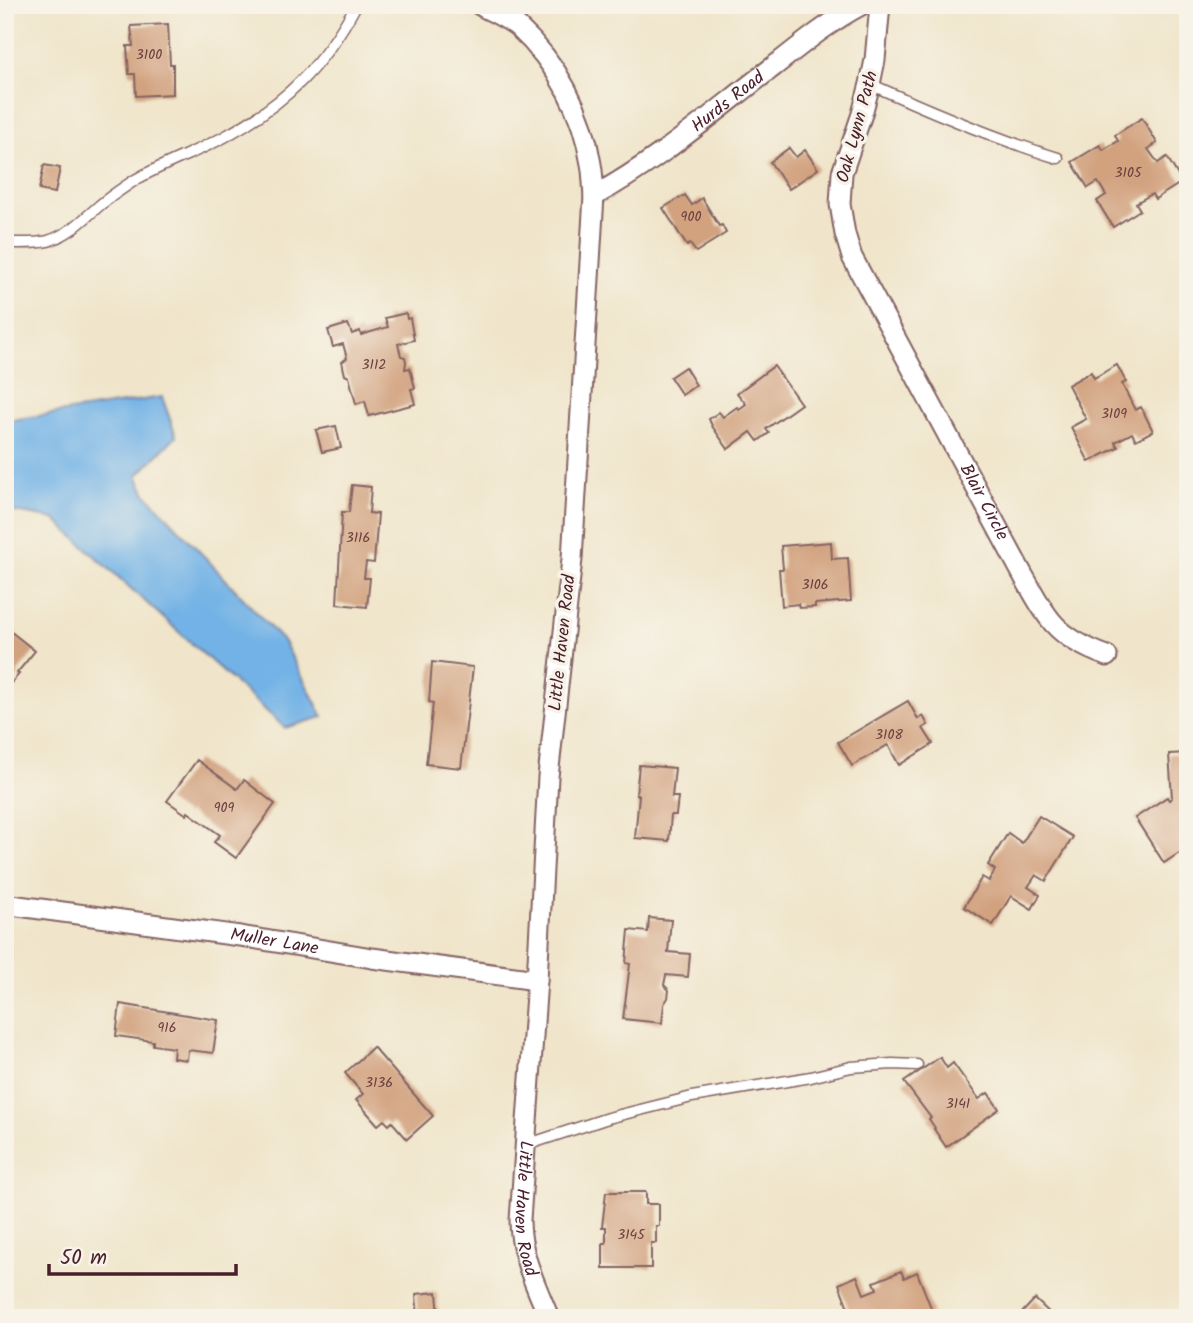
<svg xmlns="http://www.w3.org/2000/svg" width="1193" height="1323" viewBox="0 0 1193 1323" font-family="Kalam,sans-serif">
	<rect width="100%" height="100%" fill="#f7f3e8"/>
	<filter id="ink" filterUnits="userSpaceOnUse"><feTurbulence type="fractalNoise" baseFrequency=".0143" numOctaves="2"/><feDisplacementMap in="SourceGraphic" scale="14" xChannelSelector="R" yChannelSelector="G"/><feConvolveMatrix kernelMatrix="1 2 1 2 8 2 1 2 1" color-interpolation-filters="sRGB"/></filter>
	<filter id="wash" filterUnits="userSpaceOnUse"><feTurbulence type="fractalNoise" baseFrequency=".00686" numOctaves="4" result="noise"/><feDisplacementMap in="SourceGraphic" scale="28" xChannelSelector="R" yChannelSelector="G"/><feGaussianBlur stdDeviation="1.57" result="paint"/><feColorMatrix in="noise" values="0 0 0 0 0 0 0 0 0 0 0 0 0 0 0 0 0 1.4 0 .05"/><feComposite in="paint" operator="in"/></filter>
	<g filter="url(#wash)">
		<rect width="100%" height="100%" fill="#f0e5ca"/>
		<path fill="#72b2e6" stroke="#5e6888" stroke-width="2" d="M162,397L176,436L137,476L146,494L284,642L323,717L285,728L54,519L5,510V421Z"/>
		<g id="blocks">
			<g fill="#d2a27f">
				<path d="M168,24L170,64H173V94L136,96L135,74H129L127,46H133L131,26Z"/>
				<path d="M1142,118L1157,143L1148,149L1158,163L1167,157L1182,182L1155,199L1152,194L1136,203L1140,210L1113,227L1097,201L1106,195L1098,182L1088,188L1072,162L1100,145L1103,150L1118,141L1115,135Z"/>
				<path d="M789,148L796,157L805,150L818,169L789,189L770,162Z"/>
				<path d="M44,165L60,168L55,193L39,190Z"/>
				<path d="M685,195L692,205L702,198L719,226L722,225L726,233L696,252L690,244L687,246L663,208Z"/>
				<path d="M406,313L407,319L410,318L414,340L398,344L401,356L405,357L406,362L405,369L410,368L415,388L411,389L415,404L369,416L365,401L356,404L349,377L345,375L342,362L347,358L343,344L333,347L328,330L348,324L352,334L360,331L361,335L388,327L385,318Z"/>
				<path d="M1117,365L1126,382L1122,384L1135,410L1141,407L1153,431L1136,440L1132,433L1115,442L1118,447L1089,462L1071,427L1086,419L1068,385L1091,372L1094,378Z"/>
				<path d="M774,366L801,404L766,429L769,433L758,441L751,432L728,449L712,426L709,419L719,412L723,417L737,407L739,409L746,404L737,393Z"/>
				<path d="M685,367L696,385L682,395L670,377Z"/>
				<path d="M336,426L341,448L322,452L316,430Z"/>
				<path d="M352,485L371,487L369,513L378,514L374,563L366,562L364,578H370L367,607L337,604L342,512H349Z"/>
				<path d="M831,542L832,559L848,558L851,601L815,604V607L799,608L798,604L782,606L779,569H783L781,546Z"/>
				<path d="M5,627L35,651L17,673L19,674L5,690Z"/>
				<path d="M432,662L473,667L461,768L426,764L433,703L429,702Z"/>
				<path d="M908,701L918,719L923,716L928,725L923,728L933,744L899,765L888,745L852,766L838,742Z"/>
				<path d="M1188,753V847L1164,863L1135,818L1167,797L1169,800L1172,798L1169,754Z"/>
				<path d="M197,760L237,789L244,780L275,804L236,858L214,842L220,835L188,812L187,815L167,801Z"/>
				<path d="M639,765L675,768L672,797H678L676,815H671L669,841L635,838L639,795H636Z"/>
				<path d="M1039,816L1073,837L1046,881L1036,875L1028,887L1040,895L1032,909L1011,896L993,925L964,907L982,877L989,881L995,870L988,865L1008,833L1022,843Z"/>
				<path d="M649,918L671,920L668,952L690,954L688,977L666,975L664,985L669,990L668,998L664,1004L662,1023L623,1019L630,964L626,963L629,930L648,932Z"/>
				<path d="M120,1004L218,1020L213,1053L188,1050L187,1060L173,1058L174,1048L153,1045V1041L116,1036Z"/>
				<path d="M373,1047L433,1116L407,1139L392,1122L389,1125L384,1120L378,1125L356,1100L363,1094L345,1073Z"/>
				<path d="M940,1057L947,1068L953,1063L979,1099L988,1093L999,1109L946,1147L934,1129L935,1128L929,1119L931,1118L904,1082Z"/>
				<path d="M606,1192H646V1204H659V1226H656V1243H651V1268H603V1243H606V1227H602Z"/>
				<path d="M901,1271L904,1278L917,1272L933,1313L920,1318H852L839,1284L857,1276L864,1294L877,1289L874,1282Z"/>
				<path d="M437,1292L439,1318H418L416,1294Z"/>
				<path d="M1035,1299L1055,1318H1017Z"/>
			</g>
		</g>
	</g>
	<g filter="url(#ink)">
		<use href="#blocks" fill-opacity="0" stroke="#846463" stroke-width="2"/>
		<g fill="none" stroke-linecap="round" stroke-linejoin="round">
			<g stroke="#846463" stroke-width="13">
				<g id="service">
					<path d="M870,84C932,112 993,138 1058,158"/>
					<path d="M5,243C19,243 35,244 48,241C70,234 83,220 100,205C111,196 123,188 135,180C164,163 197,152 226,136C287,102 323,66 356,5"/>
					<path d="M526,1145L608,1118L692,1097L811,1077L851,1067L892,1064L917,1065"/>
				</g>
			</g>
			<g stroke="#846463" stroke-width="23">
				<g id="minor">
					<path id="s1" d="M480,5C492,12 507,18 518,27C557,63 583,112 591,164C593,174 593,186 594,196L572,559L548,777L537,980L520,1220C520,1255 536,1285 549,1318"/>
					<path id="s2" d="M880,5L875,60L870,84L862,114L842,173L840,204L845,234L852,257L1024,577C1033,592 1042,611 1054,624C1068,640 1088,649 1107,656"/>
					<path id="s3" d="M594,196C658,161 714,112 773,67C801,45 829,22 861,5"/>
					<path id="s4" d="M11,905L240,936L372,958L537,980"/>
				</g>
			</g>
			<use href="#service" stroke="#fff" stroke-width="10"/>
			<use href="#minor" stroke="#fff" stroke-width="19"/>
		</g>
	</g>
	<g text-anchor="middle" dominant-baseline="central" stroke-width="7" stroke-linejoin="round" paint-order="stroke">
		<g font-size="14" fill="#6c4040">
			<text x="149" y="55">3100</text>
			<text x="1128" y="173">3105</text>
			<text x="691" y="217">900</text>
			<text x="374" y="365">3112</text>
			<text x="1114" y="414">3109</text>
			<text x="358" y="538">3116</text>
			<text x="815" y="585">3106</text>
			<text x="889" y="735">3108</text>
			<text x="224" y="808">909</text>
			<text x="167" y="1028">916</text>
			<text x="379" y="1083">3136</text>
			<text x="958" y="1104">3141</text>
			<text x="631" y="1235">3145</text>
		</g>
		<g font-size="18" fill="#4a1f2b" stroke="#f7f3e8">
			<text stroke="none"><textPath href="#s3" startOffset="164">Hurds Road</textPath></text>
			<text transform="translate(858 127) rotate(-75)">Oak Lynn Path</text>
			<text stroke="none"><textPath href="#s2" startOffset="537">Blair Circle</textPath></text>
			<text transform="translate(563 643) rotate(-84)">Little Haven Road</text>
			<text stroke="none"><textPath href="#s4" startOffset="266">Muller Lane</textPath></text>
			<text stroke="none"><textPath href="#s1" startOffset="1250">Little Haven Road</textPath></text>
		</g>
	</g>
	<rect width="1193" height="1323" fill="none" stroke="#f7f3e8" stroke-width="28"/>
	<path d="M49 1264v10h187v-10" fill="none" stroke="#4a1f2b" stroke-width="3.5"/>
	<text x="60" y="1264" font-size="21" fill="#4a1f2b" stroke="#f7f3e8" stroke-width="5" paint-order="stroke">50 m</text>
</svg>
